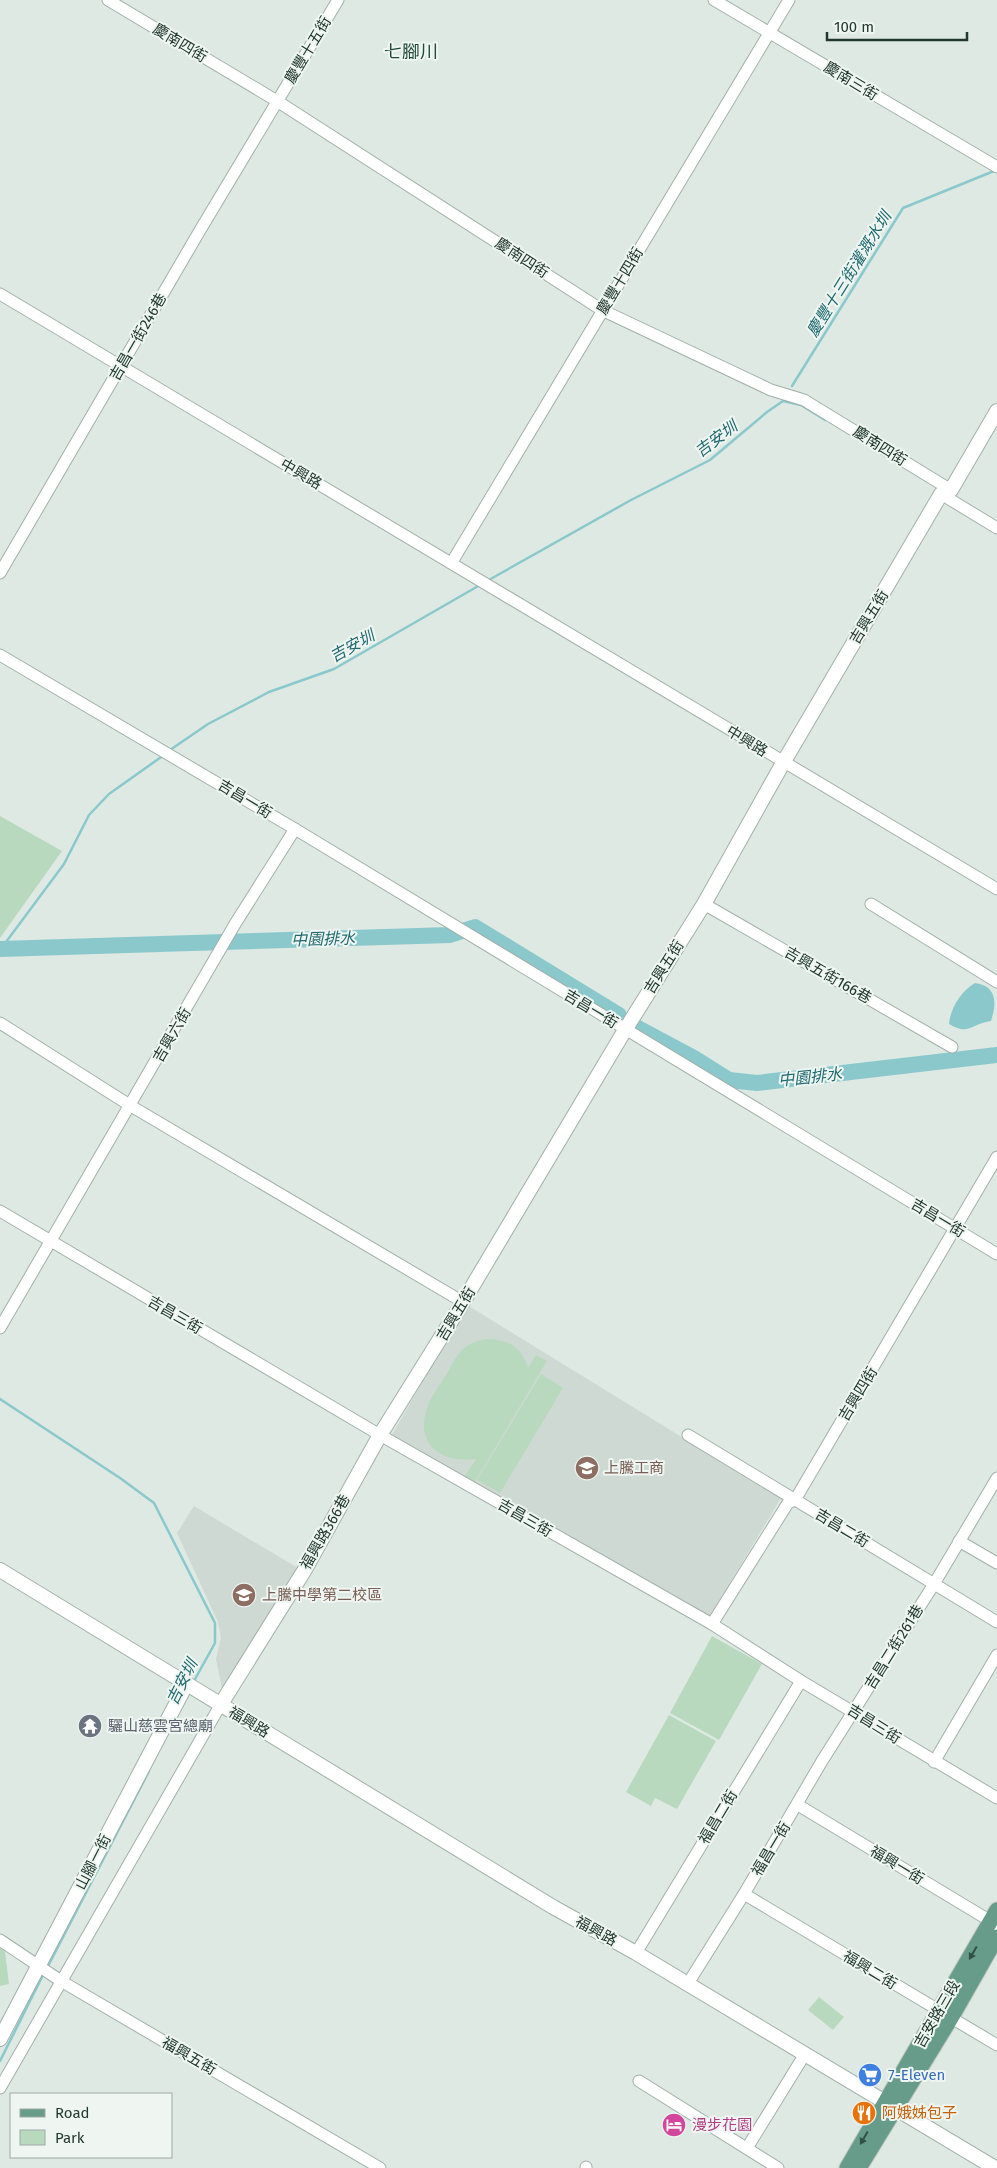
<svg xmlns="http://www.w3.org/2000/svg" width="997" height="2168" viewBox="0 0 997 2168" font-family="'Fira Sans','Noto Sans TC',sans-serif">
	<rect width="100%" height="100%" fill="#dfe9e4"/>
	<g fill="#ced9d3">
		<path d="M467,1305L781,1498L706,1623L390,1438Z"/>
		<path d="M194,1506L298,1568L224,1699L216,1659L221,1638L218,1622L177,1533Z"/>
	</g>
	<g fill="#b9d9bf">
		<path d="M0,816L62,851L0,938Z"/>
		<path d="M487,1339C508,1339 522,1347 528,1368L536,1355L547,1361L473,1485L463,1479L476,1459C443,1464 414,1445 427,1408C431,1396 439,1386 446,1375C451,1367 456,1355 463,1349C470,1343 478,1340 487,1339Z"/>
		<path d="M541,1374L563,1388L500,1493L477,1480Z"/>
		<path d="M712,1636L762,1664L719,1740L670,1713Z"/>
		<path d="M669,1715L716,1741L677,1809L655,1798L651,1806L626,1792Z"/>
		<path d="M4,1943L9,1984L0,1986V1944Z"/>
		<path d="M819,1997L844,2017L833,2030L808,2010Z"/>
	</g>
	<path fill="#8ac8cc" d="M975,983C997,986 997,1003 991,1021C970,1024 969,1036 949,1024C950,1009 961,991 975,983Z"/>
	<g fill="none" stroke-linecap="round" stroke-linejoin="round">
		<g stroke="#8ac8cc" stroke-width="2.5">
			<path d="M792,386L903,208L994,171"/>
			<path d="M487,581L631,500L710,460L767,412L783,401L801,405L825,420"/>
			<path d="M170,750L208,724L269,692L334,669L480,585"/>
			<path d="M0,950L64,864L89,815L109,794L164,755"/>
			<path d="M0,1399L120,1478L154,1503L215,1623V1643L194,1681"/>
			<path d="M47,1968L149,1771"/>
			<path d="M0,2061L44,1973"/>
		</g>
		<g stroke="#8ac8cc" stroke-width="16">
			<path d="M0,949L450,935L475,927L619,1015"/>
			<path d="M636,1027L694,1058L729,1080L757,1083L997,1055"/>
		</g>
		<g stroke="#a2b0aa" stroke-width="13">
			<g id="minor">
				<path d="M108,0L277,101L602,310L771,390L804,400L951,490"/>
				<path d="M714,0L997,167"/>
				<path d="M0,294L997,889"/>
				<path d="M941,494L997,528"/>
				<path d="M452,562L789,0"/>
				<path d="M0,573L199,232L338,0"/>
				<path d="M0,655L295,829L997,1254"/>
				<path d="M704,904L952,1047"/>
				<path d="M871,904L997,982"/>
				<path d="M0,1023L131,1106L463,1302"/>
				<path d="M0,1211L380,1435L712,1624L801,1681L997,1798"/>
				<path d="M0,1328L235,924L295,829"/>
				<path d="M688,1435L997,1622"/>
				<path d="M959,1541L997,1563"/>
				<path d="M712,1624L788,1503L795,1500L997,1157"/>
				<path d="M934,1762L997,1655"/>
				<path d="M798,1805L997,1925"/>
				<path d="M744,1894L997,2045"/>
				<path d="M0,1940L61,1981L380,2168"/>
				<path d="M636,1953L801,1681"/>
				<path d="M687,1985L744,1894L822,1761L934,1584L997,1478"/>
				<path d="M639,2081L778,2168"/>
				<path d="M0,2088L221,1704"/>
				<path d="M747,2148L805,2054"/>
				<path d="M586,2167V2168"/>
			</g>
		</g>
		<g stroke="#a2b0aa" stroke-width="16">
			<g id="tertiary">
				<path d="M0,1570L553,1907L636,1953L995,2168"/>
				<path d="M221,1704L304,1571L380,1435L463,1302L625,1030L704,904L783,763L941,494L951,490L997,411"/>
				<path d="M0,2039L186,1685"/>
			</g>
		</g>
		<g stroke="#bcc3c1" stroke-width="17">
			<g id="primary">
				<path d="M847,2168L997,1910"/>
				<path d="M859,2168L951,2018L997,1937"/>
			</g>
		</g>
		<use href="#minor" stroke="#fff" stroke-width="11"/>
		<use href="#tertiary" stroke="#fff" stroke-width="14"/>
		<use href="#primary" stroke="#669c89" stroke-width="15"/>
	</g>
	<defs><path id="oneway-solid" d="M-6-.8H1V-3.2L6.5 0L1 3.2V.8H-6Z" transform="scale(1.25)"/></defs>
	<g fill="#325146">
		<use href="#oneway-solid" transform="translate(973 1953) rotate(120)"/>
		<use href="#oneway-solid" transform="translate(864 2138) rotate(120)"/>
	</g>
	<defs>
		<g id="school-disc" transform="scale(1.25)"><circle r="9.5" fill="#8d6e63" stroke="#eff6f2"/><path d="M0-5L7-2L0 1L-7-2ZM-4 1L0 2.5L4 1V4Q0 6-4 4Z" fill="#fff"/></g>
		<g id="temple-disc" transform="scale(1.25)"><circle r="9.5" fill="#6b7280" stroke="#eff6f2"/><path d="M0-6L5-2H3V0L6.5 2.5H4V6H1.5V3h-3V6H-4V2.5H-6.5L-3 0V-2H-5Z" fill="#fff"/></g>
		<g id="supermarket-disc" transform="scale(1.25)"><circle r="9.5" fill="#3f7fe0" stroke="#eff6f2"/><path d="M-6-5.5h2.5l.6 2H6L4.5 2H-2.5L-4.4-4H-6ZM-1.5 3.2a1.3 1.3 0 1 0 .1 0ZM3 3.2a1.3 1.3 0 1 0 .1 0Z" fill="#fff"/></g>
		<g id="restaurant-disc" transform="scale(1.25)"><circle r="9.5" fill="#e8710a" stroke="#eff6f2"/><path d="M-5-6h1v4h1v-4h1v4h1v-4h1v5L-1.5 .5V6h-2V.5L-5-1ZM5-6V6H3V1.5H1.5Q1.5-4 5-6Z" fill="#fff"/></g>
		<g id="hotel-disc" transform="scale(1.25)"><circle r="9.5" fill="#d1479c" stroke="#eff6f2"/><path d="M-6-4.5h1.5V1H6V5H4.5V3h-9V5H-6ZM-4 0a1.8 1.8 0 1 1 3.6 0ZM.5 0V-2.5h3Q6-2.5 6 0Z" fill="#fff"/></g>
	</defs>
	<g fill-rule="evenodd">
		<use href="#school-disc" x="587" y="1468"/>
		<use href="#school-disc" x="244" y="1595"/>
		<use href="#temple-disc" x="90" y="1726"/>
		<use href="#supermarket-disc" x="870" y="2075"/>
		<use href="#restaurant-disc" x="864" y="2113"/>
		<use href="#hotel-disc" x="674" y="2125"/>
	</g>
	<g text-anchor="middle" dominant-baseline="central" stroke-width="4" stroke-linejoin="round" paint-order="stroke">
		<g font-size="15" fill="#213830" stroke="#eff6f2">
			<text transform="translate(180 43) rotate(31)">慶南四街</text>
			<text transform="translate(308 50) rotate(-59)">慶豐十五街</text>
			<text transform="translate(851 81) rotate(31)">慶南三街</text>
			<text transform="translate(522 258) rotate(33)">慶南四街</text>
			<text transform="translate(620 281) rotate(-59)">慶豐十四街</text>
			<text transform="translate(138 337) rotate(-60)">吉昌一街246巷</text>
			<text transform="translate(880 446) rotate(32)">慶南四街</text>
			<text transform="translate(301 474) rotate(30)">中興路</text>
			<text transform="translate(869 617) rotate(-59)">吉興五街</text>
			<text transform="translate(747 741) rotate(31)">中興路</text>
			<text transform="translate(245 799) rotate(31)">吉昌一街</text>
			<text transform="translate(664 967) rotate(-58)">吉興五街</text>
			<text transform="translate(828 975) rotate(30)">吉興五街166巷</text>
			<text transform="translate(591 1009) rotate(31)">吉昌一街</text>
			<text transform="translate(172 1035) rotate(-60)">吉興六街</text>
			<text transform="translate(938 1218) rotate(31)">吉昌一街</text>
			<text transform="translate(456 1314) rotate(-59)">吉興五街</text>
			<text transform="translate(175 1315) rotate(30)">吉昌三街</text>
			<text transform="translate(858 1394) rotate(-59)">吉興四街</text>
			<text transform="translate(525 1518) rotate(30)">吉昌三街</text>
			<text transform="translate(842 1528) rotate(31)">吉昌二街</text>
			<text transform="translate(325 1532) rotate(-60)">福興路366巷</text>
			<text transform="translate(894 1647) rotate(-58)">吉昌二街261巷</text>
			<text transform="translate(249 1722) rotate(31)">福興路</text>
			<text transform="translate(874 1724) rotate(32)">吉昌三街</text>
			<text transform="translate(718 1817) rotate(-59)">福昌二街</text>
			<text transform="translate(771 1849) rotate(-59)">福昌一街</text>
			<text transform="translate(93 1862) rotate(-63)">山腳一街</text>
			<text transform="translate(897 1865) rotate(31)">福興一街</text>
			<text transform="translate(596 1931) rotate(29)">福興路</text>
			<text transform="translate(870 1970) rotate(31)">福興二街</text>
			<text transform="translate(937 2014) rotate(-60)">吉安路三段</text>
			<text transform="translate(189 2056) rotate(30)">福興五街</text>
		</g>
		<g font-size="15" fill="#785e54" stroke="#eff6f2" text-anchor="start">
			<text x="604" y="1468">上騰工商</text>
			<text x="262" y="1595">上騰中學第二校區</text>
		</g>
		<g font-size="15" fill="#5b616d" stroke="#eff6f2" text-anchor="start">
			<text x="108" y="1726">驪山慈雲宮總廟</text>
		</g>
		<g font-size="15" fill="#366cbe" stroke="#eff6f2" text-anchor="start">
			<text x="888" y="2075">7-Eleven</text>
		</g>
		<g font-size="15" fill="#c56008" stroke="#eff6f2" text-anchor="start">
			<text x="882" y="2113">阿娥姊包子</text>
		</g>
		<g font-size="15" fill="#b23c85" stroke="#eff6f2" text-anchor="start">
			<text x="692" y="2125">漫步花園</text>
		</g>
		<g font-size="16" font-style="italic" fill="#206a70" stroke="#eff6f2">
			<text transform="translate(849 274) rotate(-58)">慶豐十三街灌溉水圳</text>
			<text transform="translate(716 439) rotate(-37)">吉安圳</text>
			<text transform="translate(352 646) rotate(-29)">吉安圳</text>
			<text transform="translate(323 939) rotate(-2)">中園排水</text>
			<text transform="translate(810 1077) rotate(-6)">中園排水</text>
			<text transform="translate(182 1682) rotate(-63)">吉安圳</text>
		</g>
		<g font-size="18" fill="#1f493b" stroke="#eff6f2">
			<text x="411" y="52">七腳川</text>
		</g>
	</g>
	<rect x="10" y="2093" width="162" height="65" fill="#eff6f2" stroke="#9daaa4"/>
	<rect x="20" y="2109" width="25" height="8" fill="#669c89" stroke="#9daaa4"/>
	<text x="55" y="2118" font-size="15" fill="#213830">Road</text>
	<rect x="20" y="2130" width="25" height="15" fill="#b9d9bf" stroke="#9daaa4"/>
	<text x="55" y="2143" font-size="15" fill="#213830">Park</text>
	<path d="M827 32v8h140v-8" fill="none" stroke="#213830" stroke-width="2.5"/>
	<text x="834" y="32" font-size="15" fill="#213830" stroke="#eff6f2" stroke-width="4" paint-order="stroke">100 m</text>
</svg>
